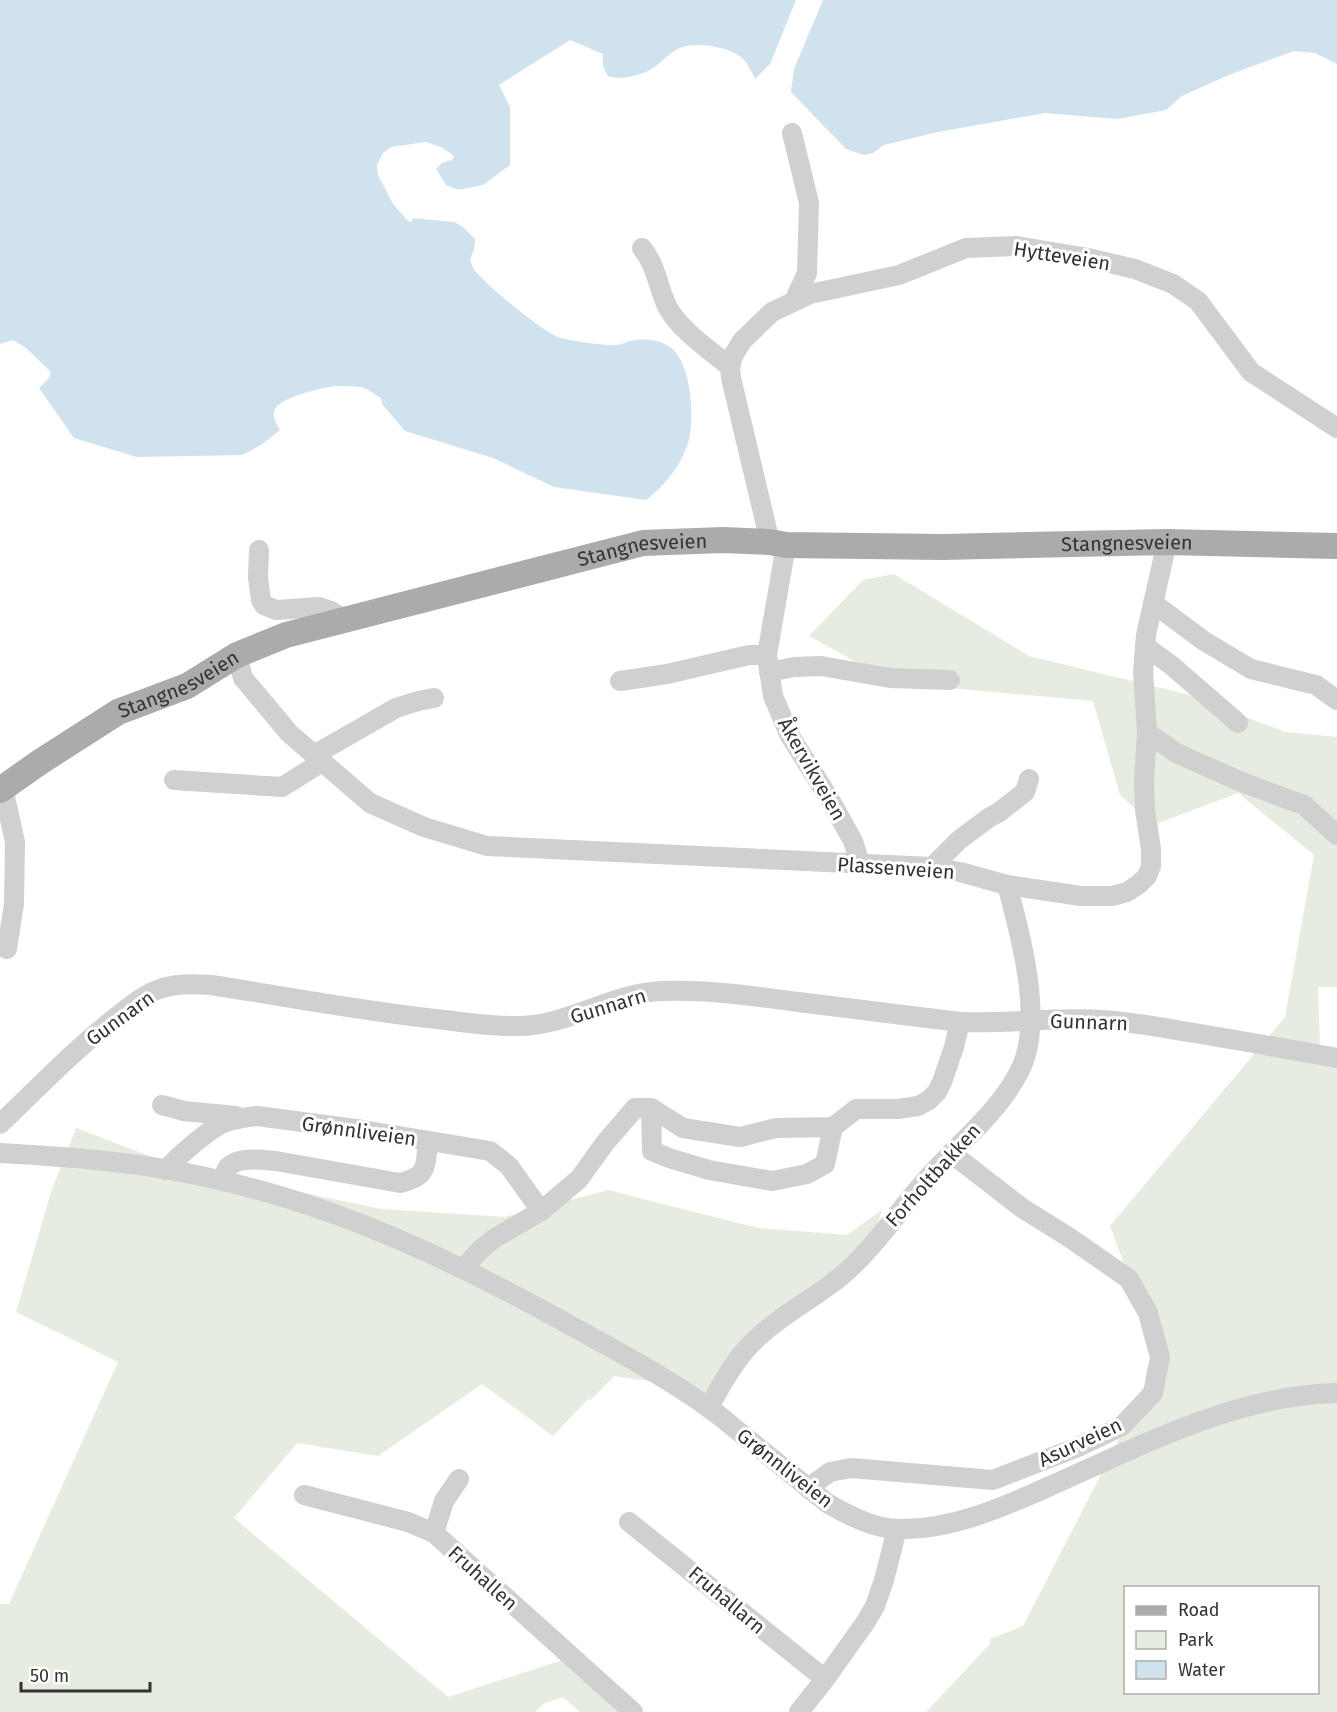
<svg xmlns="http://www.w3.org/2000/svg" width="1337" height="1712" viewBox="0 0 1337 1712" font-family="'Fira Sans',sans-serif">
	<rect width="100%" height="100%" fill="#fff"/>
	<g fill="#e6ecdf" fill-rule="evenodd">
		<path d="M894,574L1029,656L1186,694L1285,732L1337,737V987H1318L1320,1049L1337,1052V1712H926L990,1644V1639L1023,1626L1160,1360L1110,1226L1285,1017L1314,855L1238,793L1153,825L1120,795L1093,701L894,683L809,636L863,580ZM1126,1588H1318V1692H1126Z"/>
		<path d="M76,1128L173,1165L381,1209L505,1217L608,1190L758,1228L847,1235L882,1210L871,1245L768,1329L713,1410L667,1384L614,1376L591,1400L588,1399L553,1436L482,1384L378,1456L297,1443L234,1518L448,1697L566,1659L624,1712H580L563,1697L543,1704L535,1712H0V1604H9L118,1362L16,1312L51,1192Z"/>
	</g>
	<g fill="#cfe2ee">
		<path d="M0,0H796L770,64L755,79C752,73 748,64 743,59C732,47 695,41 680,48C670,52 662,62 653,68C642,75 621,81 608,76L603,67V54L570,40L499,85L510,107V165L483,185L463,189H456L446,185L436,169L442,163L452,160L454,156L443,148L426,142L391,147L383,153L377,165L378,175L393,204L407,220L411,222L413,218L454,222L463,227L475,239L474,250L470,259C471,262 472,265 473,268C482,282 542,331 558,337C570,341 606,346 617,345C622,345 625,342 630,341C642,338 659,339 670,347C692,362 696,423 687,446C679,468 664,486 646,500L554,487L493,458L405,431L382,404L381,398C374,394 367,388 360,387C353,386 344,386 336,386C324,387 275,398 274,412C273,418 277,425 280,430L261,445L242,455L137,457L74,438L39,388L49,378L51,372L26,348L13,340L0,344Z"/>
		<path d="M823,0H1337V64L1315,53L1294,51L1231,74L1182,96L1166,110L1117,119L1045,113L938,132L884,145L873,153L864,155L846,149L791,92L794,69Z"/>
	</g>
	<g fill="none" stroke-linecap="round" stroke-linejoin="round">
		<g stroke="#d0d0d0" stroke-width="20">
			<path d="M792,133L809,203L807,273L794,301"/>
			<path d="M642,248C657,266 658,289 668,308C681,331 710,350 730,367"/>
			<path d="M770,542L731,378L730,367L733,356L742,341L772,312L810,294L899,275L966,248L1016,246L1088,258L1135,269L1173,284L1198,301L1251,372L1337,428"/>
			<path d="M786,545L767,655L773,696L790,736L829,798L853,841L860,864"/>
			<path d="M259,550L258,578L261,600L264,605L276,610L319,607L331,611L345,620"/>
			<path d="M1153,603L1204,641L1251,669L1316,685L1337,700"/>
			<path d="M1145,646L1171,665L1238,723"/>
			<path d="M237,655L243,678L289,733L370,803L424,827L487,846L932,867L960,872L1007,885L1081,896H1112L1127,892L1139,884L1147,876L1151,866V849L1145,810L1144,781L1147,732L1143,672L1146,635L1167,542"/>
			<path d="M769,672L794,667L821,666L890,678L950,680"/>
			<path d="M620,681L667,674L749,655H767"/>
			<path d="M1147,732L1176,753L1244,783L1304,805L1337,835"/>
			<path d="M314,755L396,708L418,701L434,698"/>
			<path d="M174,780L282,787L322,762"/>
			<path d="M3,788L15,842L14,904L7,949"/>
			<path d="M932,867L959,840L990,817L998,813L1025,792L1029,779"/>
			<path d="M162,1105L184,1111L236,1116"/>
			<path d="M651,1108L683,1128L740,1137L776,1128L833,1127L856,1109H898L918,1106L929,1100L937,1092L942,1082L954,1047L960,1022"/>
			<path d="M0,1124C38,1088 74,1050 115,1018C128,1008 141,996 157,990C175,983 192,984 211,985C289,997 367,1012 445,1020C467,1023 490,1026 513,1026C566,1028 610,993 662,991C707,989 753,996 798,1002C852,1009 906,1015 960,1022C1007,1024 1055,1017 1102,1020C1131,1022 1160,1027 1188,1032C1238,1040 1287,1049 1337,1058"/>
			<path d="M0,1153C75,1157 150,1163 223,1181C345,1209 458,1263 566,1323C615,1350 664,1376 709,1408C722,1417 735,1429 748,1439C774,1460 801,1482 827,1503C848,1515 874,1529 899,1529C951,1530 1001,1508 1048,1487C1139,1447 1235,1395 1337,1393"/>
			<path d="M166,1170C177,1157 209,1129 224,1123C234,1119 246,1117 257,1116L363,1130L490,1151L509,1166L541,1211"/>
			<path d="M223,1181C225,1176 225,1170 228,1167C239,1156 262,1160 276,1161L400,1183C429,1176 425,1166 428,1141"/>
			<path d="M464,1268L481,1249L495,1238L541,1211L579,1179L605,1143L635,1108H651L652,1151L669,1158L709,1170L772,1181L807,1174L825,1164L833,1127"/>
			<path d="M709,1408C720,1386 732,1365 748,1347C774,1319 810,1301 839,1278C872,1251 896,1214 924,1182C955,1146 997,1115 1019,1072C1045,1024 1021,936 1007,885"/>
			<path d="M808,1488L830,1472L851,1468L993,1480L1078,1447L1122,1426L1153,1393L1160,1357L1148,1313L1129,1279L1070,1238L1022,1208L951,1153"/>
			<path d="M304,1495L408,1522L434,1533L633,1712"/>
			<path d="M629,1522L825,1679"/>
			<path d="M434,1533L444,1501L459,1479"/>
			<path d="M799,1712L825,1679L865,1623L875,1606L884,1580L897,1529"/>
		</g>
		<path stroke="#ababab" stroke-width="26" id="s1" d="M0,790L40,762L118,712L187,686L237,655L286,635L643,543L723,540L770,542L786,545L943,547L1167,542L1337,546"/>
	</g>
	<g text-anchor="middle" dominant-baseline="central" stroke-width="6" stroke-linejoin="round" paint-order="stroke">
		<g font-size="20" fill="#333" stroke="#fff">
			<text transform="translate(1062 256) rotate(9)">Hytteveien</text>
			<text stroke="none"><textPath href="#s1" startOffset="1180">Stangnesveien</textPath></text>
			<text stroke="none"><textPath href="#s1" startOffset="694">Stangnesveien</textPath></text>
			<text stroke="none"><textPath href="#s1" startOffset="208">Stangnesveien</textPath></text>
			<text transform="translate(812 769) rotate(60)">Åkervikveien</text>
			<text transform="translate(896 868) rotate(4)">Plassenveien</text>
			<text transform="translate(608 1006) rotate(-17)">Gunnarn</text>
			<text transform="translate(120 1018) rotate(-36)">Gunnarn</text>
			<text transform="translate(1089 1022) rotate(2)">Gunnarn</text>
			<text transform="translate(359 1131) rotate(8)">Grønnliveien</text>
			<text transform="translate(933 1175) rotate(-48)">Forholtbakken</text>
			<text transform="translate(1080 1442) rotate(-25)">Asurveien</text>
			<text transform="translate(785 1468) rotate(38)">Grønnliveien</text>
			<text transform="translate(483 1578) rotate(42)">Fruhallen</text>
			<text transform="translate(727 1600) rotate(40)">Fruhallarn</text>
		</g>
	</g>
	<rect x="1124" y="1586" width="195" height="108" fill="#ffffff" stroke="#adadad" stroke-width="1.5"/>
	<rect x="1136" y="1606" width="30" height="9" fill="#ababab" stroke="#adadad" stroke-width="1.5"/>
	<text x="1178" y="1616" font-size="18" fill="#333333">Road</text>
	<rect x="1136" y="1631" width="30" height="18" fill="#e6ecdf" stroke="#adadad" stroke-width="1.5"/>
	<text x="1178" y="1646" font-size="18" fill="#333333">Park</text>
	<rect x="1136" y="1661" width="30" height="18" fill="#cfe2ee" stroke="#adadad" stroke-width="1.5"/>
	<text x="1178" y="1676" font-size="18" fill="#333333">Water</text>
	<path d="M21 1682v9h129v-9" fill="none" stroke="#333333" stroke-width="3"/>
	<text x="30" y="1682" font-size="18" fill="#333333" stroke="#ffffff" stroke-width="4.5" paint-order="stroke">50 m</text>
</svg>
